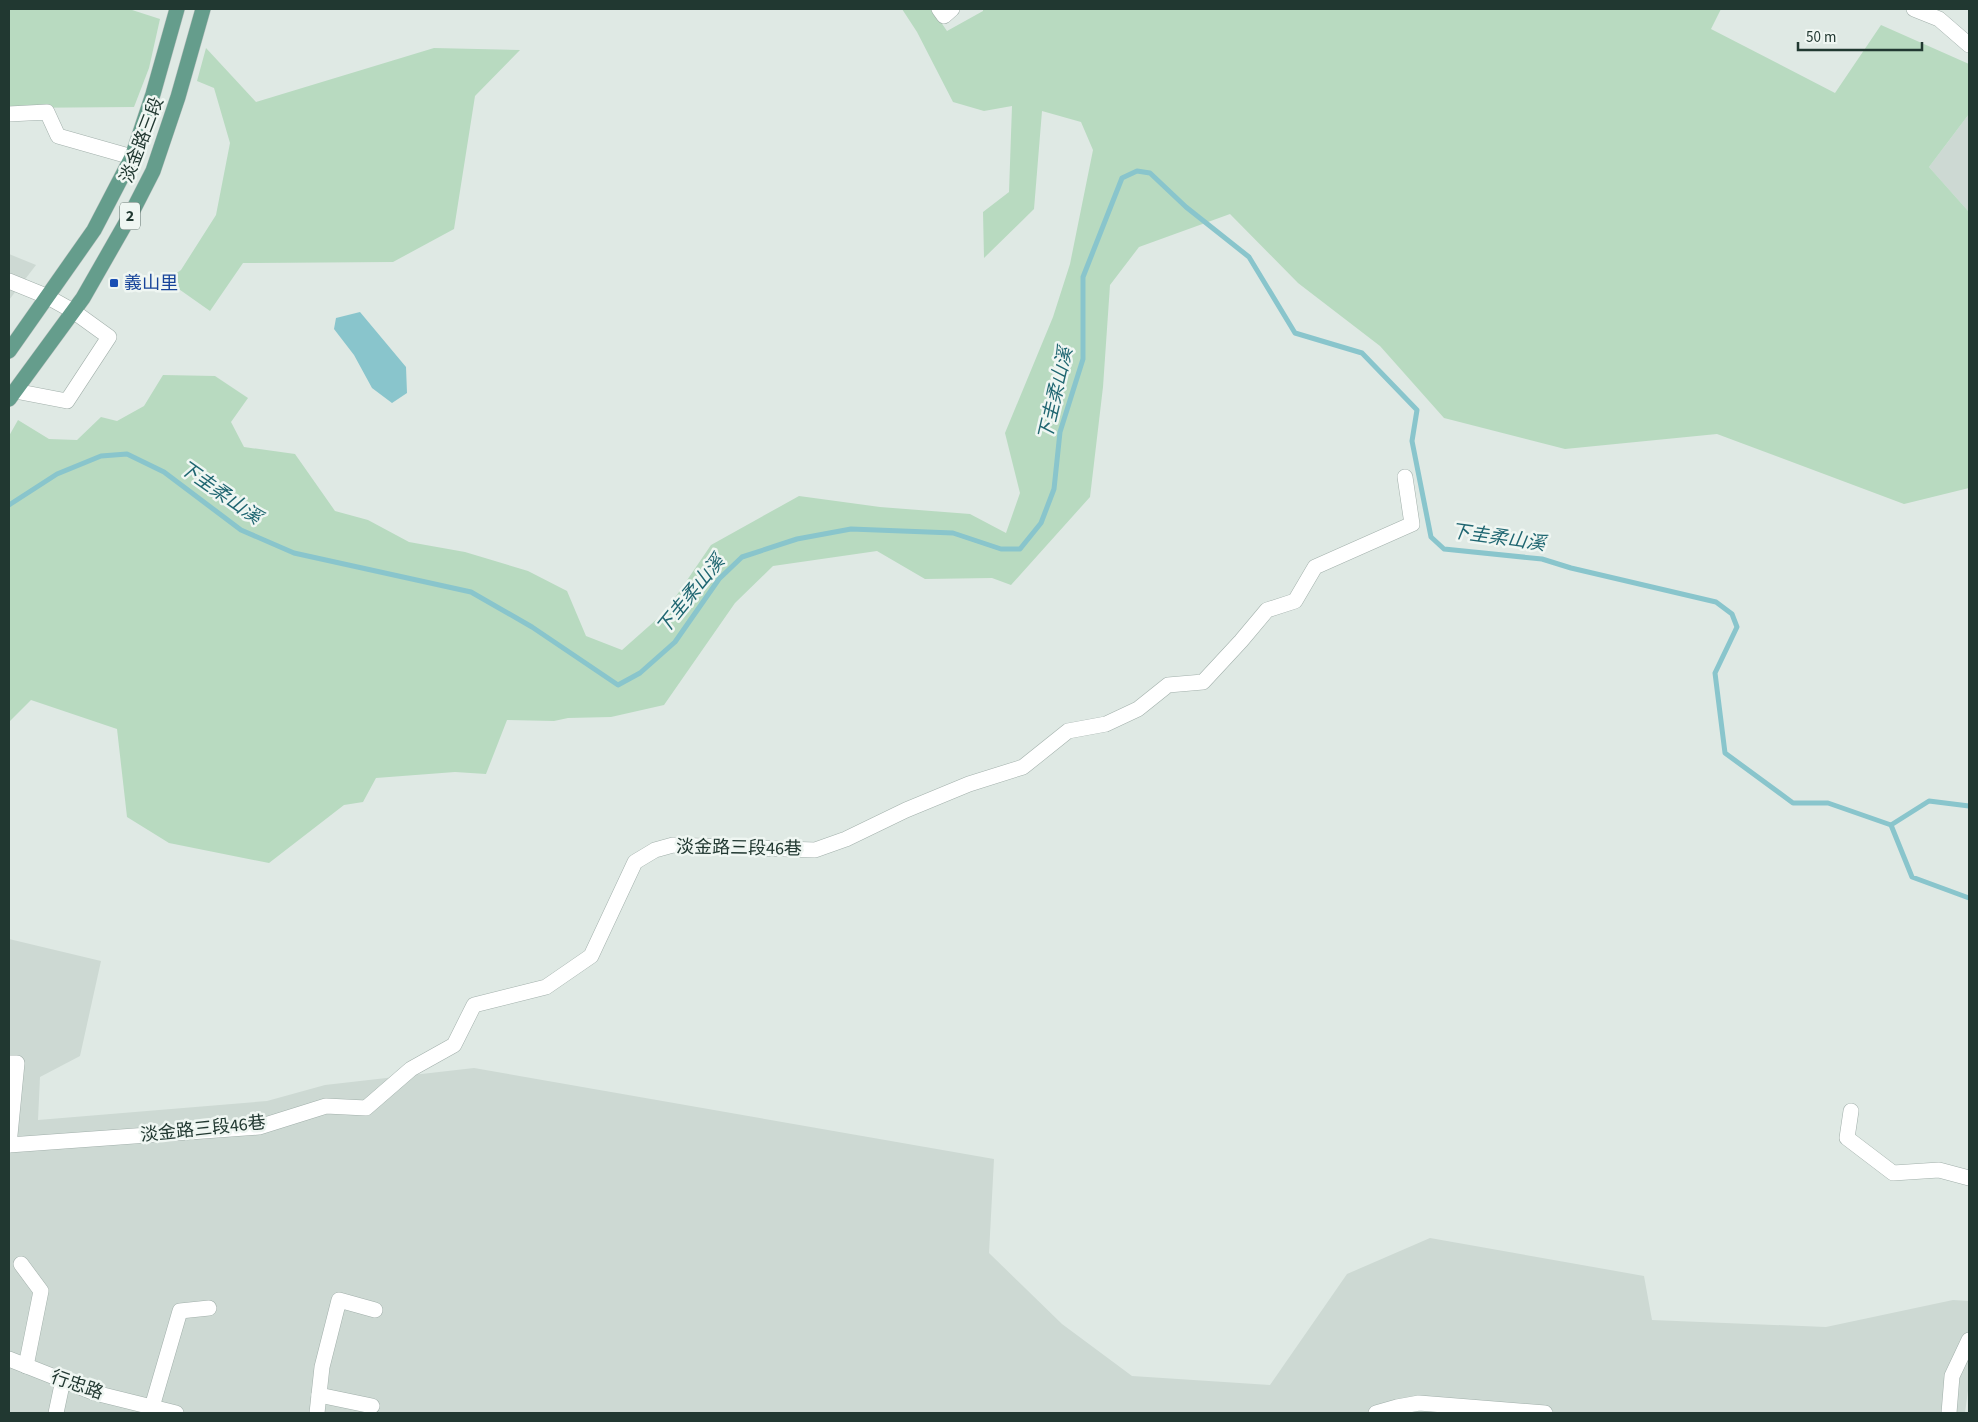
<svg xmlns="http://www.w3.org/2000/svg" width="1978" height="1422" viewBox="0 0 1978 1422" font-family="'Source Sans 3','Noto Sans TC',sans-serif">
	<rect width="100%" height="100%" fill="#dfe9e4"/>
	<g fill="#cdd9d3">
		<path d="M1969,114V212L1929,167Z"/>
		<path d="M9,254L36,265L9,300Z"/>
		<path d="M9,939L101,961L80,1056L40,1077L38,1120L267,1101L325,1085L474,1068L994,1159L989,1253L1062,1324L1132,1376L1270,1385L1347,1274L1430,1238L1644,1276L1652,1320L1826,1327L1953,1300L1969,1301V1383L1965,1413H9Z"/>
	</g>
	<g fill="#b8dac0">
		<path d="M9,9H129L160,19L149,68L134,107L9,108Z"/>
		<path d="M902,9H932L947,31L983,11V9H1721L1711,29L1835,93L1881,25L1969,64V114L1929,167L1969,212V488L1904,504L1717,434L1565,449L1444,418L1380,346L1298,283L1230,214L1139,247L1110,285L1103,387L1090,497L1011,585L992,578L925,579L877,551L773,566L735,603L664,705L611,717L568,718L554,721L507,720L486,774L455,772L376,778L363,802L344,805L269,863L169,843L127,817L117,729L31,700L9,722V436L18,420L49,439L77,440L101,417L117,421L144,406L163,375L215,376L248,398L231,422L244,447L295,454L335,511L368,520L409,542L465,552L528,571L567,591L586,636L622,650L666,611L711,545L799,496L880,507L970,514L1006,533L1020,493L1005,433L1053,317L1070,264L1093,150L1081,122L1042,111L1034,209L984,258L983,212L1009,192L1012,106L984,111L953,102L917,32Z"/>
		<path d="M206,48L256,102L434,48L520,50L475,96L454,229L393,262L243,263L210,311L166,280L181,270L216,215L230,143L214,88L197,81Z"/>
	</g>
	<path fill="#89c5cc" d="M360,312L406,367L407,393L392,403L372,388L354,355L334,329L336,318Z"/>
	<g fill="none" stroke-linecap="round" stroke-linejoin="round">
		<g stroke="#89c5cc" stroke-width="5">
			<path d="M9,505L57,474L101,456L127,454L164,472L241,530L294,553L471,592L532,627L618,685L640,673L675,642L719,579L742,557L797,539L851,529L953,533L1001,549H1020L1041,523L1054,489L1060,432L1083,359V277L1122,178L1137,171L1150,173L1186,207L1249,257L1295,333L1362,353L1417,410L1412,441L1431,537L1444,549L1542,559L1571,568L1716,602L1732,614L1737,627L1715,673L1725,753L1793,803H1828L1891,825L1912,877L1969,898"/>
			<path d="M1891,825L1929,801L1969,806"/>
		</g>
		<g stroke="#a2b0ab" stroke-width="16">
			<g id="minor">
				<path d="M939,9L944,16L952,9"/>
				<path d="M1914,9L1939,19L1969,45"/>
				<path d="M9,114L47,112L58,136L132,157"/>
				<path d="M9,281L46,296L73,311L109,337L67,401L15,391"/>
				<path d="M9,1063H17L9,1145"/>
				<path d="M1851,1111L1847,1138L1893,1173L1939,1170L1969,1178"/>
				<path d="M9,1145L259,1127L326,1106L366,1108L411,1069L454,1045L474,1005L546,987L591,956L635,862L655,850L673,845L815,850L846,839L906,810L969,784L1023,767L1068,731L1106,724L1138,709L1168,685L1203,682L1241,641L1267,610L1295,601L1315,567L1412,524L1405,477"/>
				<path d="M21,1264L41,1291L26,1366"/>
				<path d="M9,1359L95,1393L176,1413"/>
				<path d="M319,1395L372,1406"/>
				<path d="M152,1407L180,1311L209,1308"/>
				<path d="M56,1413L63,1380"/>
				<path d="M317,1413L322,1367L339,1300L375,1310"/>
				<path d="M1376,1413L1397,1407L1419,1403L1545,1413"/>
				<path d="M1949,1413L1952,1376L1969,1340"/>
			</g>
		</g>
		<g stroke="#bcc3c1" stroke-width="16">
			<g id="major">
				<path d="M9,351L94,230L132,157L153,94L177,9"/>
				<path d="M9,399L83,298L131,214L153,171L178,97L203,9"/>
			</g>
		</g>
		<use href="#minor" stroke="#fff" stroke-width="15"/>
		<use href="#major" stroke="#659d8c" stroke-width="15"/>
	</g>
	<rect fill="#1a4fb4" stroke="#eff6f2" stroke-width="2" x="109" y="278" width="10" height="10" rx="2.5"/>
	<g text-anchor="middle" dominant-baseline="central" stroke-width="5" stroke-linejoin="round" paint-order="stroke">
		<rect fill="#eff6f2" stroke="#5f716b" stroke-width="1" x="120" y="202.5" width="20" height="27" rx="4"/>
		<g font-size="16" font-weight="bold" fill="#213831">
			<text x="130" y="216">2</text>
		</g>
		<g font-size="18" fill="#213831" stroke="#eff6f2">
			<text transform="translate(142 140) rotate(-69)">淡金路三段</text>
			<text transform="translate(739 848) rotate(1)">淡金路三段46巷</text>
			<text transform="translate(203 1129) rotate(-6)">淡金路三段46巷</text>
			<text transform="translate(77 1385) rotate(19)">行忠路</text>
		</g>
		<g font-size="18" fill="#164399" stroke="#eff6f2" text-anchor="start">
			<text x="124" y="283">義山里</text>
		</g>
		<g font-size="19" font-style="italic" fill="#1f6671" stroke="#eff6f2">
			<text transform="translate(1056 394) rotate(-77)">下圭柔山溪</text>
			<text transform="translate(220 493) rotate(35)">下圭柔山溪</text>
			<text transform="translate(1498 538) rotate(8)">下圭柔山溪</text>
			<text transform="translate(691 595) rotate(-51)">下圭柔山溪</text>
		</g>
	</g>
	<rect width="1978" height="1422" fill="none" stroke="#213831" stroke-width="20"/>
	<path d="M1798 42v8h124v-8" fill="none" stroke="#213831" stroke-width="2.5"/>
	<text x="1806" y="42" font-size="15" fill="#213831" stroke="#eff6f2" stroke-width="4" paint-order="stroke">50 m</text>
</svg>
